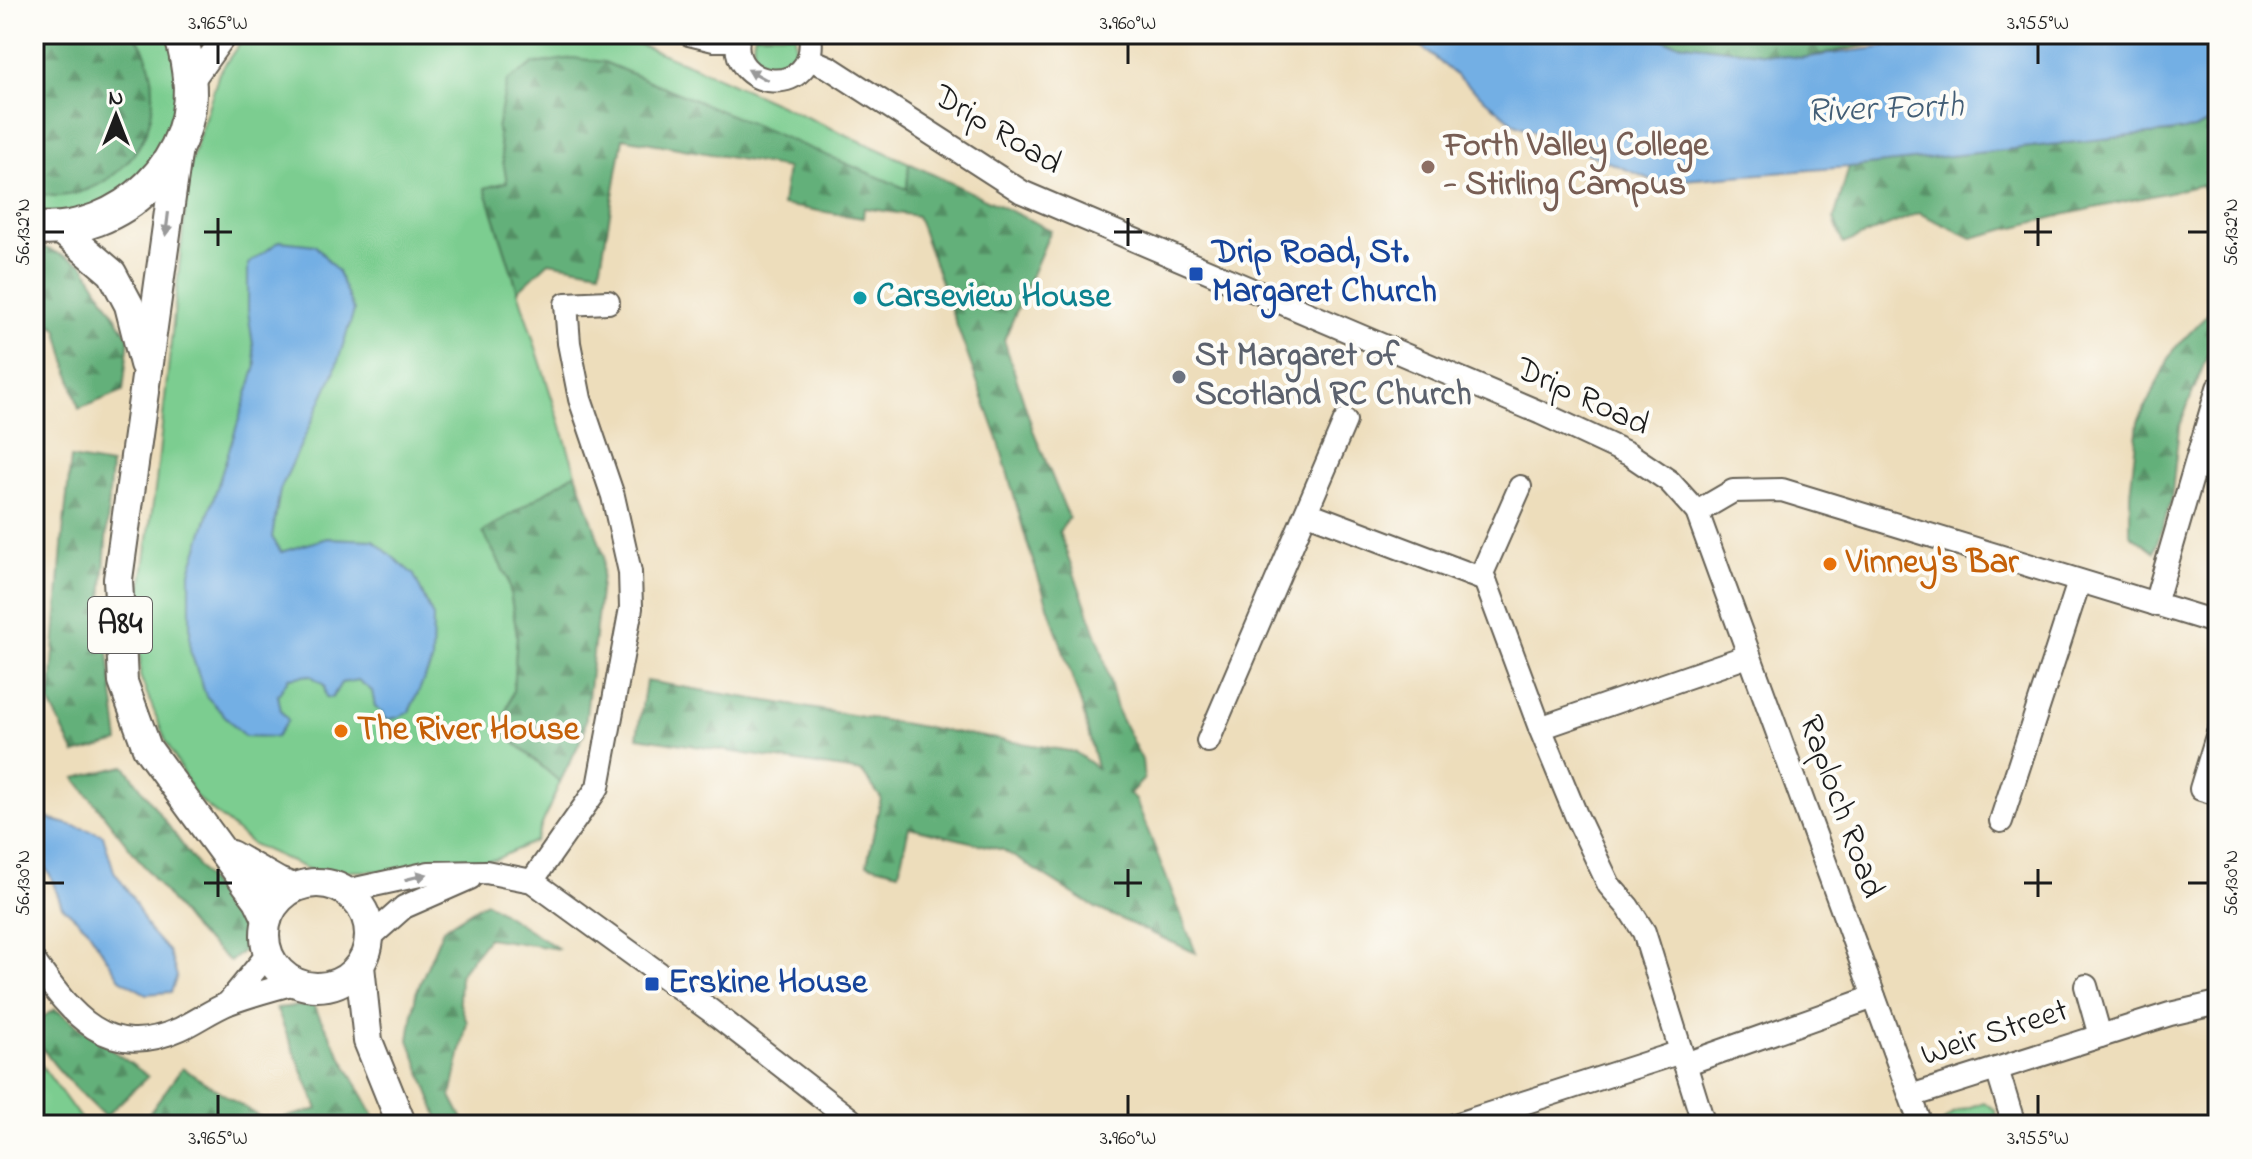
<svg xmlns="http://www.w3.org/2000/svg" width="2252" height="1159" viewBox="0 0 2252 1159" font-family="'Indie Flower',sans-serif">
	<defs>
		<pattern id="forest-firs" width="22" height="20" patternUnits="userSpaceOnUse" patternTransform="scale(2)"><rect width="22" height="20" fill="#64b07a"/><path d="M5 1l3.5 6h-7zM16 11l3.5 6h-7z" fill="#528e63"/></pattern>
	</defs>
	<rect width="100%" height="100%" fill="#fdfcf7"/>
	<filter id="ink" filterUnits="userSpaceOnUse"><feTurbulence type="fractalNoise" baseFrequency=".0125" numOctaves="2"/><feDisplacementMap in="SourceGraphic" scale="16" xChannelSelector="R" yChannelSelector="G"/><feConvolveMatrix kernelMatrix="1 2 1 2 8 2 1 2 1" color-interpolation-filters="sRGB"/></filter>
	<filter id="wash" filterUnits="userSpaceOnUse"><feTurbulence type="fractalNoise" baseFrequency=".006" numOctaves="4" result="noise"/><feDisplacementMap in="SourceGraphic" scale="32" xChannelSelector="R" yChannelSelector="G"/><feGaussianBlur stdDeviation="1.8" result="paint"/><feColorMatrix in="noise" values="0 0 0 0 0 0 0 0 0 0 0 0 0 0 0 0 0 1.4 0 .05"/><feComposite in="paint" operator="in"/></filter>
	<g filter="url(#wash)">
		<rect width="100%" height="100%" fill="#edddbb"/>
		<g fill="#7bcd90" stroke="#4c7456" stroke-width="2">
			<path d="M34,34H170L181,73L164,153L102,208L34,215Z"/>
			<path d="M246,34H613L693,66L909,163L907,190L604,62L497,129L508,182L485,188L576,473L484,532L508,579L517,635L513,691L500,730L560,782L535,841L496,859L407,871H312L252,844L195,796L166,741L140,676L141,589L156,482L190,165L219,73Z"/>
			<path d="M755,34H795L796,52C781,78 745,64 755,34Z"/>
			<path d="M34,1055L85,1125H34Z"/>
			<path d="M1984,1102L1995,1110L2000,1125H1943L1942,1123L1953,1113Z"/>
		</g>
		<g fill="url(#forest-firs)" stroke="#40664b" stroke-width="2">
			<path d="M34,34H134C147,50 153,72 153,92C155,145 113,192 59,196C51,196 42,194 34,193Z"/>
			<path d="M1657,34H1925L1801,58L1668,42Z"/>
			<path d="M573,58L604,62L907,189L909,163L1051,230L1004,340L1033,430L1069,518L1059,532L1101,647L1118,713L1142,760L1144,779L1129,794L1136,800L1196,953L1096,908L1003,850L909,827L899,872L867,864L881,798L862,772L637,737L646,681L1075,752L1097,768L1082,707L1028,546L998,439L917,216L864,208L863,218L782,205L787,168L623,138L600,271L549,262L518,291L485,188L507,182L497,129L507,81L533,64Z"/>
			<path d="M2218,118V221L2202,185L2067,214L1972,238L1919,213L1843,244L1834,219L1849,167L2194,129Z"/>
			<path d="M34,247H43L83,264L129,338L123,391L79,409L57,328L34,319Z"/>
			<path d="M2218,284V329L2179,427L2171,502L2154,552L2130,534V494L2138,422L2173,350L2211,311Z"/>
			<path d="M71,458L111,465L102,602L119,742L75,754L50,703L63,533Z"/>
			<path d="M576,473L604,556L584,734L560,782L500,730L513,691L517,635L508,579L483,532Z"/>
			<path d="M125,766L253,942L230,962L194,930L75,778Z"/>
			<path d="M486,902L559,949L488,938L460,974L459,1001L467,1022L451,1096L466,1125H441L409,1040L416,993L443,929Z"/>
			<path d="M313,1005L379,1125H141L182,1068L268,1122L318,1109L276,1008Z"/>
			<path d="M55,1009L148,1076L105,1117C84,1095 34,1053 34,1023Z"/>
		</g>
		<g fill="#73afe4" stroke="#486680" stroke-width="2">
			<path d="M1406,34H1656L1668,42L1801,58L1981,34H2218V118L2194,129L1849,167L1657,182L1515,124Z"/>
			<path d="M280,241L315,245L338,272L354,311L334,373L280,490L272,537L281,552L327,538L373,540L414,575L433,617L432,662L409,712L399,717L385,720L383,712L375,707L372,691L358,680L341,683L332,698L326,697L324,685L310,675L289,678L278,695L281,711L288,720L276,737L244,736L206,696L190,650V572L256,366L248,311V264Z"/>
			<path d="M39,815C60,824 81,826 103,835L114,871L132,897L149,930L169,952L177,976L171,992L146,994L120,979L87,928L62,906L50,875L34,852V820Z"/>
		</g>
	</g>
	<g filter="url(#ink)">
		<g fill="none" stroke-linecap="round" stroke-linejoin="round">
			<g stroke="#656054" stroke-width="26">
				<g id="minor">
					<path d="M689,34L714,40H737"/>
					<path d="M739,34C724,91 820,101 810,34"/>
					<path d="M809,59L830,68L1022,192L1541,413L1629,454L1669,481L1697,512L1921,1125"/>
					<path d="M190,84L226,34"/>
					<path d="M1697,512L1733,491L1782,490L2218,623"/>
					<path d="M1308,513L1485,580L1540,728L1576,815L1609,885L1628,907L1644,932L1704,1125"/>
					<path d="M1480,578L1520,487"/>
					<path d="M2155,604L2218,388"/>
					<path d="M1540,728L1748,656"/>
					<path d="M2218,733L2201,789L2218,794"/>
					<path d="M1208,741L1345,421"/>
					<path d="M2001,821L2079,582"/>
					<path d="M532,881L598,787L631,608L630,572L613,496L580,399L569,343L566,304L608,302"/>
					<path d="M346,891L429,873L486,872L532,881L711,1011L850,1119L853,1125"/>
					<path d="M369,938L404,907L470,878"/>
					<path d="M34,961C72,1015 107,1062 180,1029C197,1021 212,1010 229,1003C250,995 273,989 295,983"/>
					<path d="M2086,986L2100,1036"/>
					<path d="M228,1003L268,954"/>
					<path d="M1685,1064L1874,997"/>
					<path d="M1997,1069L2014,1125"/>
					<path d="M1911,1096L2170,1014L2218,1003"/>
					<path d="M1455,1125L1681,1052"/>
				</g>
			</g>
			<g stroke="#656054" stroke-width="32">
				<g id="major">
					<path d="M178,147L118,579L123,682L147,748L258,900L267,919"/>
					<path d="M59,228L112,273L129,305L144,364"/>
					<path d="M231,855L278,882L294,888"/>
					<circle cx="317" cy="935" r="52"/>
					<path d="M360,966L368,1041L402,1125"/>
				</g>
			</g>
			<g stroke="#656054" stroke-width="36">
				<path id="highway" d="M34,228C120,237 204,158 188,70C186,58 185,45 179,34"/>
			</g>
			<use href="#minor" stroke="#fff" stroke-width="22"/>
			<use href="#major" stroke="#fff" stroke-width="28"/>
			<use href="#highway" stroke="#fff" stroke-width="32"/>
		</g>
		<defs><path id="oneway-solid" d="M-6-.8H1V-3.2L6.5 0L1 3.2V.8H-6Z" transform="scale(2)"/></defs>
		<g fill="#999">
			<use href="#oneway-solid" transform="translate(758 75) rotate(-151)"/>
			<use href="#oneway-solid" transform="translate(167 224) rotate(97)"/>
			<use href="#oneway-solid" transform="translate(416 877) rotate(-14)"/>
		</g>
	</g>
	<path fill="none" stroke="#1c1c1c" stroke-width="3" d="M218,44V64M1128,44V64M2038,44V64M218,218V246M1128,218V246M2038,218V246M44,232H64M204,232H232M1114,232H1142M2024,232H2052M2188,232H2208M218,869V897M1128,869V897M2038,869V897M44,883H64M204,883H232M1114,883H1142M2024,883H2052M2188,883H2208M218,1095V1115M1128,1095V1115M2038,1095V1115"/>
	<circle fill="#8d6e63" stroke="#fdfcf7" stroke-width="3" cx="1428" cy="167" r="8"/>
	<g fill="#1a4fb4" stroke="#fdfcf7" stroke-width="3">
		<rect x="1188" y="266" width="16" height="16" rx="4"/>
		<rect x="644" y="976" width="16" height="16" rx="4"/>
	</g>
	<circle fill="#0f9aa8" stroke="#fdfcf7" stroke-width="3" cx="860" cy="298" r="8"/>
	<circle fill="#6b7280" stroke="#fdfcf7" stroke-width="3" cx="1179" cy="377" r="8"/>
	<g fill="#e8710a" stroke="#fdfcf7" stroke-width="3">
		<circle cx="1830" cy="564" r="8"/>
		<circle cx="341" cy="731" r="8"/>
	</g>
	<g text-anchor="middle" dominant-baseline="central" stroke-width="8" stroke-linejoin="round" paint-order="stroke">
		<rect fill="#fdfcf7" stroke="#605f5e" stroke-width="2" x="88" y="597" width="64" height="56" rx="6"/>
		<g font-size="32" font-weight="bold" fill="#1c1c1c">
			<text x="120" y="625">A84</text>
		</g>
		<g font-size="34" fill="#1c1c1c" stroke="#fdfcf7">
			<text transform="translate(997 131) rotate(31)">Drip Road</text>
			<text transform="translate(1582 398) rotate(25)">Drip Road</text>
			<text transform="translate(1840 807) rotate(70)">Raploch Road</text>
			<text transform="translate(1995 1034) rotate(-18)">Weir Street</text>
		</g>
		<g font-size="34" font-weight="bold" fill="#785e54" stroke="#fdfcf7" text-anchor="start">
			<text x="1444" y="147">Forth Valley College<tspan x="1444" dy="39">- Stirling Campus</tspan></text>
		</g>
		<g font-size="34" font-weight="bold" fill="#164399" stroke="#fdfcf7" text-anchor="start">
			<text x="1212" y="254">Drip Road, St.<tspan x="1212" dy="39">Margaret Church</tspan></text>
			<text x="668" y="984">Erskine House</text>
		</g>
		<g font-size="34" font-weight="bold" fill="#0d838f" stroke="#fdfcf7" text-anchor="start">
			<text x="876" y="298">Carseview House</text>
		</g>
		<g font-size="34" font-weight="bold" fill="#5b616d" stroke="#fdfcf7" text-anchor="start">
			<text x="1195" y="357">St Margaret of<tspan x="1195" dy="39">Scotland RC Church</tspan></text>
		</g>
		<g font-size="34" font-weight="bold" fill="#c56008" stroke="#fdfcf7" text-anchor="start">
			<text x="1846" y="564">Vinney's Bar</text>
			<text x="357" y="731">The River House</text>
		</g>
		<g font-size="36" font-style="italic" fill="#435e76" stroke="#fdfcf7">
			<text transform="translate(1885 110) rotate(-2)">River Forth</text>
		</g>
	</g>
	<rect width="2252" height="1159" fill="none" stroke="#fdfcf7" stroke-width="88"/>
	<g transform="translate(116 116)" stroke="#fdfcf7" stroke-width="6" paint-order="stroke">
	<path d="M0-6L14 30L0 20L-14 30Z" fill="#1c1c1c"/>
	<text y="-12" font-size="22" font-weight="bold" text-anchor="middle" fill="#1c1c1c">N</text>
	</g>
	<rect x="44" y="44" width="2164" height="1071" fill="none" stroke="#1c1c1c" stroke-width="3"/>
	<g font-size="20" text-anchor="middle" fill="#1c1c1c">
		<text x="218" y="29">3.965°W</text>
		<text x="1128" y="29">3.960°W</text>
		<text x="2038" y="29">3.955°W</text>
		<text transform="translate(22 232) rotate(-90)" y="7">56.132°N</text>
		<text transform="translate(2230 232) rotate(-90)" y="7">56.132°N</text>
		<text transform="translate(22 883) rotate(-90)" y="7">56.130°N</text>
		<text transform="translate(2230 883) rotate(-90)" y="7">56.130°N</text>
		<text x="218" y="1144">3.965°W</text>
		<text x="1128" y="1144">3.960°W</text>
		<text x="2038" y="1144">3.955°W</text>
	</g>
</svg>
